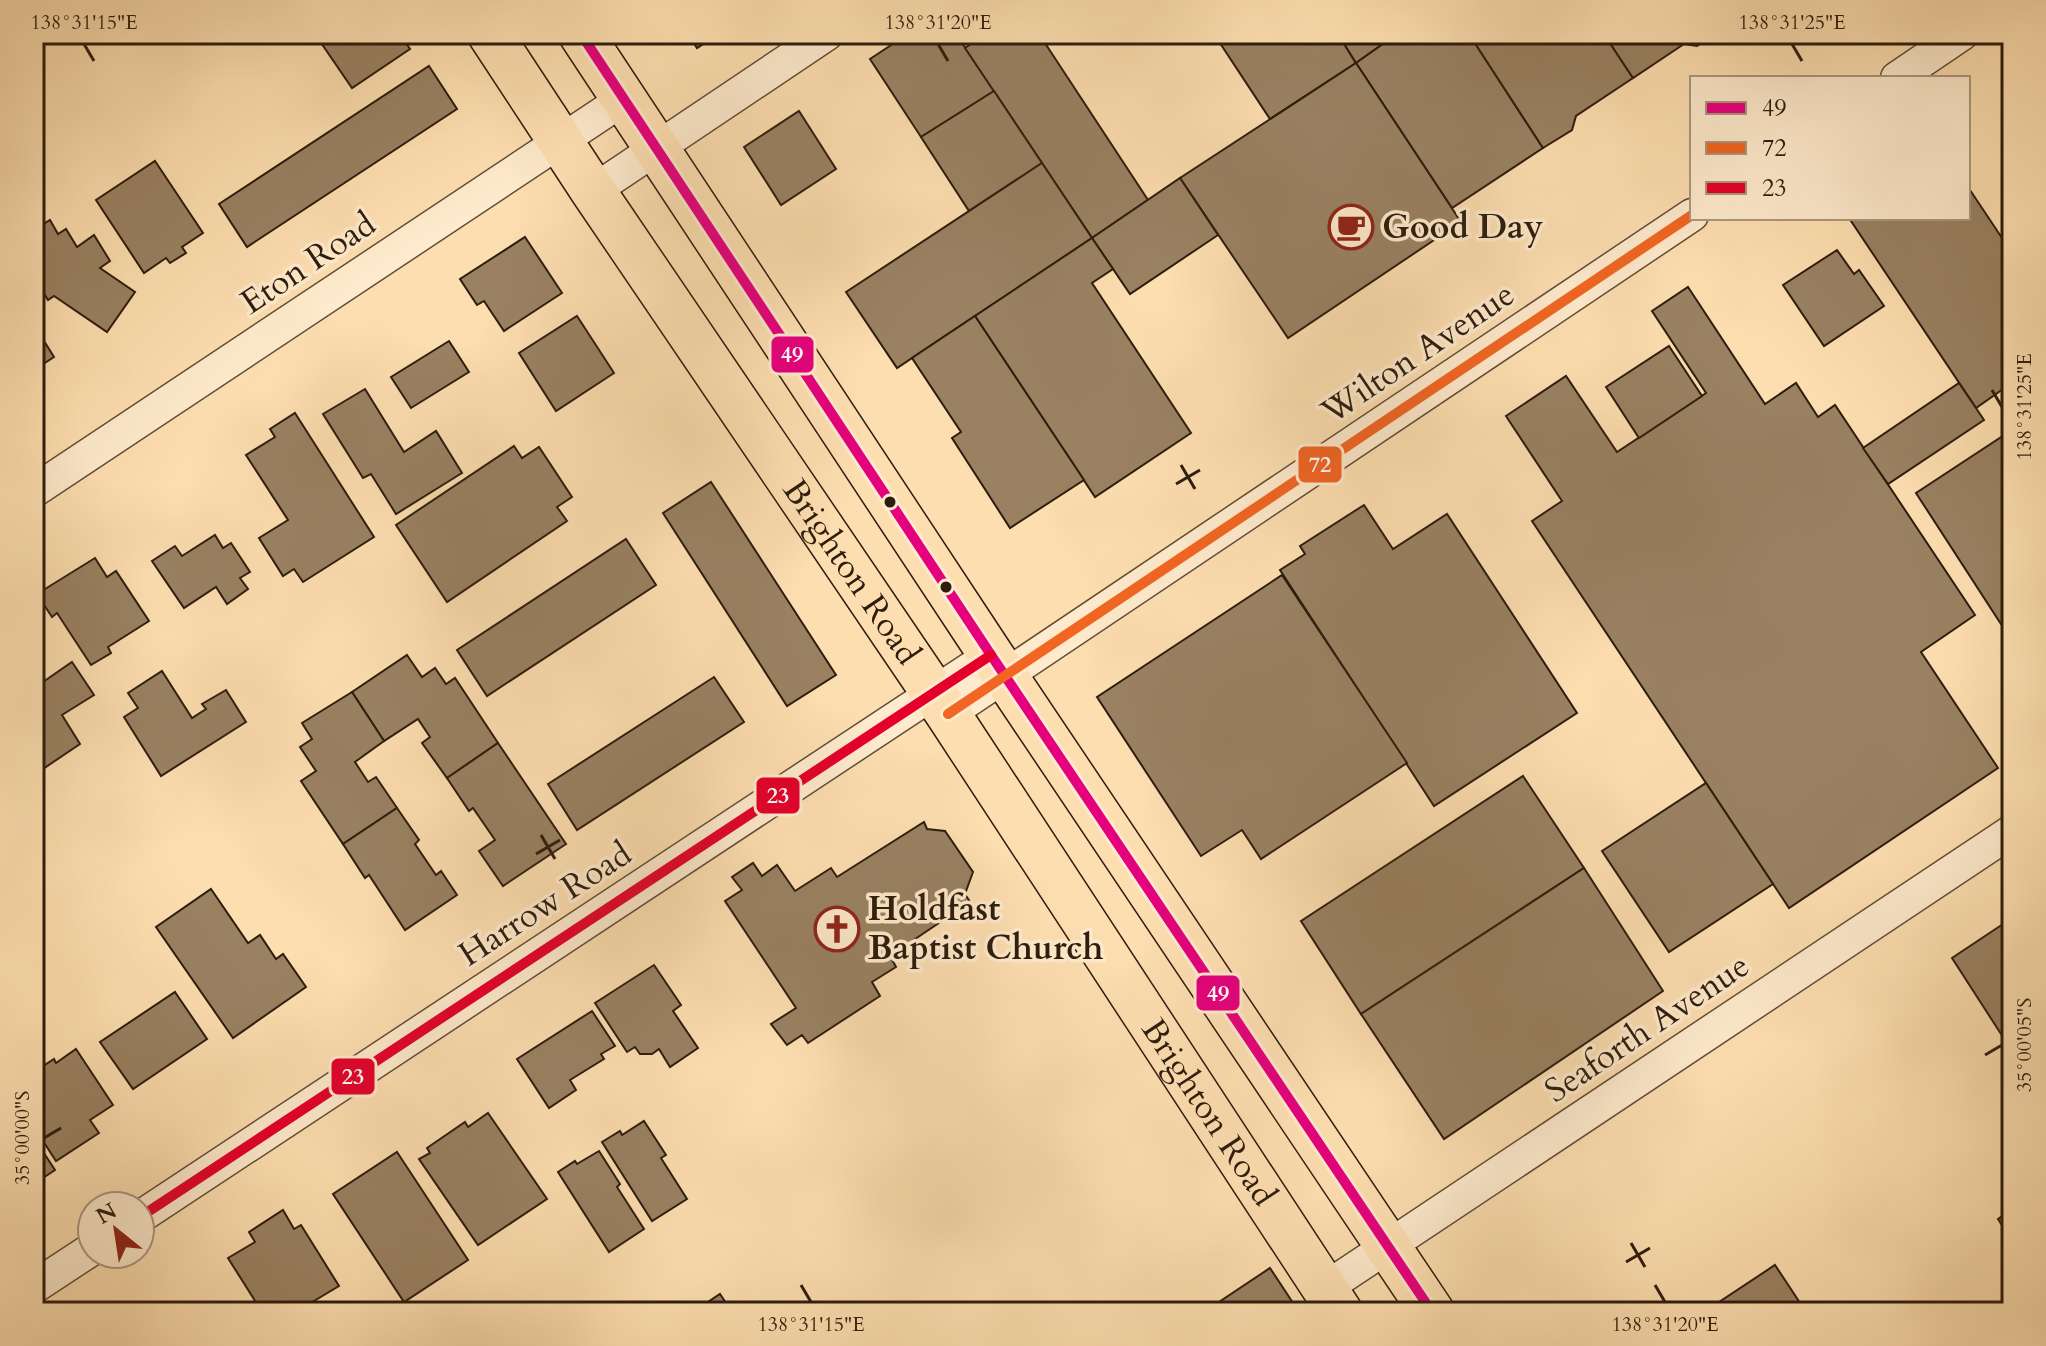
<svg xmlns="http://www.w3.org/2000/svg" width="2046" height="1346" viewBox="0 0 2046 1346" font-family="Cardo,serif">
	<rect width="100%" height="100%" fill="#fddeb0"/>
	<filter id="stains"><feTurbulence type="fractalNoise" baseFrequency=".0025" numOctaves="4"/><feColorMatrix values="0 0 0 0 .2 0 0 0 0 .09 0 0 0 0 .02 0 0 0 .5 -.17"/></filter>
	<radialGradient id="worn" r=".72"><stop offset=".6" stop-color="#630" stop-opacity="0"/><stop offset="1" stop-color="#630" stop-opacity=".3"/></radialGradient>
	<g fill="#998162" stroke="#2d1d0d" stroke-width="2">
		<path d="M315,34H400L410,49L352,88Z"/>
		<path d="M688,34H719L697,48Z"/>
		<path d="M908,34H956L994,91L921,137L870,59Z"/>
		<path d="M986,34H1039L1148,200L1092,238L965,48Z"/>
		<path d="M1214,34H1338L1356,63L1270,119Z"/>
		<path d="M1338,34H1397L1356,63Z"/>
		<path d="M1397,34H1469L1543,148L1452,208L1356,63Z"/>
		<path d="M1469,34H1604L1633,78L1576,116L1572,130L1543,148Z"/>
		<path d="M1604,34H1715L1697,46L1684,44L1633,78Z"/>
		<path d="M1356,63L1461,222L1288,338L1180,178Z"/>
		<path d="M429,66L457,109L247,247L219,204Z"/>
		<path d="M994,91L1042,163L969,211L921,137Z"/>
		<path d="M799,111L836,169L781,205L744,147Z"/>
		<path d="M155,161L203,233L182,247L186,253L170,263L166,258L144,273L96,200Z"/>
		<path d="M1042,163L1092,238L897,368L846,292Z"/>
		<path d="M1180,178L1218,235L1130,294L1092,238Z"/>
		<path d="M1968,187L2012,253V396L2006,387L1976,408L1849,218H1968Z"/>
		<path d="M50,220L58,234L66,229L77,247L94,235L110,261L100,268L135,292L107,332L54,296L48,300L34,277V230Z"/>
		<path d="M525,237L562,293L504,331L484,301L477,305L460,279Z"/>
		<path d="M1092,238L1113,269L1092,283L1191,433L1095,497L975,316Z"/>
		<path d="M1837,250L1854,274L1859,270L1884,306L1824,346L1783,285Z"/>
		<path d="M1688,287L1765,404L1796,383L1818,417L1835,405L1975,615L1921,652L1998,768L1789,908L1532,521L1562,501L1506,416L1566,376L1617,452L1706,393L1652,311Z"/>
		<path d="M577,316L614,373L556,411L519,353Z"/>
		<path d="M975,316L1084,480L1010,528L952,438L961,432L912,358Z"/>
		<path d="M34,325L54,357L34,370Z"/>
		<path d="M449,341L469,372L411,408L391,377Z"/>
		<path d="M1669,346L1702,396L1639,438L1606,387Z"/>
		<path d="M1959,383L1984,420L1888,484L1863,448Z"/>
		<path d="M365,389L404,452L436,431L462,473L396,514L371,474L363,478L323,414Z"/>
		<path d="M295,413L374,537L303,582L294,569L283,576L259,538L288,520L246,455L275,437L270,429Z"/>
		<path d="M2012,430L2010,475L2012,641L1916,493Z"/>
		<path d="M514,446L522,458L539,447L572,497L557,507L567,521L447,602L396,525Z"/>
		<path d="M711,482L836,675L787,706L663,513Z"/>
		<path d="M1364,505L1393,549L1447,514L1577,713L1434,806L1280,570L1305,554L1300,546Z"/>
		<path d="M215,535L223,548L231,543L250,572L240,578L248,589L227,604L216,587L184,608L152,561L175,546L182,556Z"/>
		<path d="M626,539L656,585L487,696L457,650Z"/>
		<path d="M95,558L107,577L116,571L149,621L108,647L111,653L91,665L57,613L52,617L37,594Z"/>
		<path d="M1282,575L1407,763L1261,859L1242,830L1201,856L1097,697Z"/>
		<path d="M407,655L422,677L435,668L446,684L455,678L498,743L447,778L422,743L430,737L418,719L384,741L352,692Z"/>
		<path d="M72,662L94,695L62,715L80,744L34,775V675L40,684Z"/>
		<path d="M162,671L192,718L206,709L202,704L226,690L246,722L161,776L124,717L138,708L128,693Z"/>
		<path d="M714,677L744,722L577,830L548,784Z"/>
		<path d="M352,692L384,741L355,762L368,782L376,777L397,808L343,844L301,781L316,771L300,747L312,739L302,723Z"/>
		<path d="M498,743L566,844L503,886L479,851L495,840L473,808L469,811L447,778Z"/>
		<path d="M1523,776L1584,868L1361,1014L1301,921Z"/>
		<path d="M1706,783L1773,884L1669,952L1602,851Z"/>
		<path d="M397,808L419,840L415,844L436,875L441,871L457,895L405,930L369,875L365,878L343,844Z"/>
		<path d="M924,822L927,829L945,831L973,872L965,894L970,902L890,956L896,967L872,982L880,996L808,1043L802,1035L787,1045L771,1024L796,1008L725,901L742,890L732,877L753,863L762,876L777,865L795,891L831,868L837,877Z"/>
		<path d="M1584,868L1663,991L1444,1139L1361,1014Z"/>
		<path d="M211,889L248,943L260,935L276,959L283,954L306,987L233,1038L156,927Z"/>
		<path d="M2012,918V1051L1952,958Z"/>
		<path d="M654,965L681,1005L673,1011L698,1048L670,1067L659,1049L652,1054H640L635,1047L627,1052L595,1003Z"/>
		<path d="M175,992L207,1039L133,1089L100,1042Z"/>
		<path d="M592,1011L615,1046L601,1054L604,1059L570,1080L576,1090L549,1108L517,1059Z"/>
		<path d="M76,1049L113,1105L90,1120L99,1133L56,1161L34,1127V1121L38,1118L34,1112V1085L38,1082L34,1072L54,1059L56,1063Z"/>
		<path d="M488,1113L547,1199L478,1245L419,1159L430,1153L427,1148L465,1122L468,1127Z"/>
		<path d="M644,1121L666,1155L661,1158L687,1199L652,1221L602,1142L620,1131L622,1135Z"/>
		<path d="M34,1138L55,1170L34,1184Z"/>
		<path d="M599,1151L620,1184L617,1187L644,1229L609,1252L558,1172L575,1161L577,1164Z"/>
		<path d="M397,1152L468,1260L404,1302L333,1194Z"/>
		<path d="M2012,1209V1241L1998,1219Z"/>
		<path d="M283,1210L294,1229L301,1225L339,1286L299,1310L295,1304L283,1312H262L228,1258L255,1242L249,1232Z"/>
		<path d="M1775,1265L1806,1312H1704Z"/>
		<path d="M1270,1268L1299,1312H1204Z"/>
		<path d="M720,1294L732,1312H693Z"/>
	</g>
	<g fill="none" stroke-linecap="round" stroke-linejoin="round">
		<g stroke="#614d36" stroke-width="35">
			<g id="minor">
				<path d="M1897,78L1962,34"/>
				<path d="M593,191L827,34"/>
				<path d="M34,491L624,99"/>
				<path d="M948,714L1692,215"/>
				<path d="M140,1217L991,655"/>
				<path d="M34,1287L92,1249"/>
				<path d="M1324,1289L2012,831"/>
			</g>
		</g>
		<g stroke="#2d1d0d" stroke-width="47">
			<g id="primary">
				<path id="s1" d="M490,34L593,191L948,714L1340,1312"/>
				<path d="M581,34L991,655L1432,1312"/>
			</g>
		</g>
		<use href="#minor" stroke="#feeacc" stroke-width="32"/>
		<use href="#primary" stroke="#fddeb0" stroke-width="44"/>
		<g stroke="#feeacc" stroke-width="16">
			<path id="bus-1" d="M581,34L991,655L1432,1312"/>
		</g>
		<g stroke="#feeacc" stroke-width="16">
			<path id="bus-2" d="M948,714L1692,215"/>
		</g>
		<g stroke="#feeacc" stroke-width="16">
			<path id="bus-3" d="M140,1217L991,655"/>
		</g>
		<use href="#bus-1" stroke="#e5007d" stroke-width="10"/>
		<use href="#bus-2" stroke="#f26522" stroke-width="10"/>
		<use href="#bus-3" stroke="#e4002b" stroke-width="10"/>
	</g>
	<path fill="none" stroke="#2d1d0d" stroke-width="3" d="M84,44L94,61M938,44L948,61M1792,44L1802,61M1992,390L2002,407M1181,465L1195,489M1176,484L1200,470M541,835L555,859M536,854L560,840M1985,1055L2002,1045M44,1138L61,1128M1631,1243L1645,1267M1626,1262L1650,1248M801,1285L811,1302M1655,1285L1665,1302"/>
	<defs>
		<g id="cafe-ring" transform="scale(2.3)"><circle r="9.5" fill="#feeacc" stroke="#8f2418" stroke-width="1.5"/><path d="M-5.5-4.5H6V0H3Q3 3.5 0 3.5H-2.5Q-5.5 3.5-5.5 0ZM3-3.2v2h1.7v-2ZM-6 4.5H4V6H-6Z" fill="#8f2418"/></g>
		<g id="church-ring" transform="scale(2.3)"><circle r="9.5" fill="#feeacc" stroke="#8f2418" stroke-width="1.5"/><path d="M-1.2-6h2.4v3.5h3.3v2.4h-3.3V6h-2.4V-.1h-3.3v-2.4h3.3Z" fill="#8f2418"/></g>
	</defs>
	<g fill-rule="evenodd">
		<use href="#cafe-ring" x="1351" y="227"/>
		<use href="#church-ring" x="837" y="929"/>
	</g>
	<g fill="#2d1d0d" stroke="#feeacc" stroke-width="3">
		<circle cx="890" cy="502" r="7"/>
		<circle cx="946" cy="587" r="7"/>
	</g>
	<g text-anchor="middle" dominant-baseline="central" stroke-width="7" stroke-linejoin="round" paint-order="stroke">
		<g font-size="34" font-weight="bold" fill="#2d1d0d" stroke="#feeacc" text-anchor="start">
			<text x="1382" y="227">Good Day</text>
			<text x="868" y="909">Holdfast<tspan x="868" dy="39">Baptist Church</tspan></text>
		</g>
		<g font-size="34" fill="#2d1d0d" stroke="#feeacc">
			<text transform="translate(308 263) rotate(-34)">Eton Road</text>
			<text transform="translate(1418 353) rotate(-34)">Wilton Avenue</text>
			<text stroke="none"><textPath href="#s1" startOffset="648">Brighton Road</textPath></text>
			<text transform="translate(545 904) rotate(-33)">Harrow Road</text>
			<text transform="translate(1647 1028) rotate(-34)">Seaforth Avenue</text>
			<text stroke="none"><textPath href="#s1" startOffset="1296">Brighton Road</textPath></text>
		</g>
	</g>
	<g stroke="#feeacc" stroke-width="3">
		<rect x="770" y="335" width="45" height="39" rx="8" fill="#e5007d"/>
		<rect x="1297" y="445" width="46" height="39" rx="8" fill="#f26522"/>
		<rect x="755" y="776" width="46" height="39" rx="8" fill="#e4002b"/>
		<rect x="1195" y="974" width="46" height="38" rx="8" fill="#e5007d"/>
		<rect x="330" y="1057" width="46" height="39" rx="8" fill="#e4002b"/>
	</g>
	<g font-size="22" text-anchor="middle" font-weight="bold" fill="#fff">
		<text x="792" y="362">49</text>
		<text x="1320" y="472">72</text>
		<text x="778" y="803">23</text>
		<text x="1218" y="1001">49</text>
		<text x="353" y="1084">23</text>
	</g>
	<rect width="2046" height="1346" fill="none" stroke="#fddeb0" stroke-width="88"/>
	<rect x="1690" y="76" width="280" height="144" fill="#feeacc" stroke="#aa9880" stroke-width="2"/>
	<rect x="1706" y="102" width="40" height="12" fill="#e5007d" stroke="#aa9880" stroke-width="2"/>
	<text x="1762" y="116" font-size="24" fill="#2d1d0d">49</text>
	<rect x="1706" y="142" width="40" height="12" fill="#f26522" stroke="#aa9880" stroke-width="2"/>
	<text x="1762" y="156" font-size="24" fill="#2d1d0d">72</text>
	<rect x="1706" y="182" width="40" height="12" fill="#e4002b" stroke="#aa9880" stroke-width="2"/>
	<text x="1762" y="196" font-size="24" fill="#2d1d0d">23</text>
	<g transform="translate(116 1230) rotate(330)"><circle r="38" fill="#feeacc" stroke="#aa9880" stroke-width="2"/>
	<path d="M0-6L14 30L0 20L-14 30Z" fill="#8f2418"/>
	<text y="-12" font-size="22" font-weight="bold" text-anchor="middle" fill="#2d1d0d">N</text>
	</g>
	<rect x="44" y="44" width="1958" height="1258" fill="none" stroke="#2d1d0d" stroke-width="3"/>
	<g font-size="20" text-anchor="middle" fill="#2d1d0d">
		<text x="84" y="29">138°31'15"E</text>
		<text x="938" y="29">138°31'20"E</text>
		<text x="1792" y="29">138°31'25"E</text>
		<text transform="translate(2024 407) rotate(-90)" y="7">138°31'25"E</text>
		<text transform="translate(2024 1045) rotate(-90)" y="7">35°00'05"S</text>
		<text transform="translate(22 1138) rotate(-90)" y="7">35°00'00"S</text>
		<text x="811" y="1331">138°31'15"E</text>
		<text x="1665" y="1331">138°31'20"E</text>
	</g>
	<rect width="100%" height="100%" filter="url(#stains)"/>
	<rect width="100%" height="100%" fill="url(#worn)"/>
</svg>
